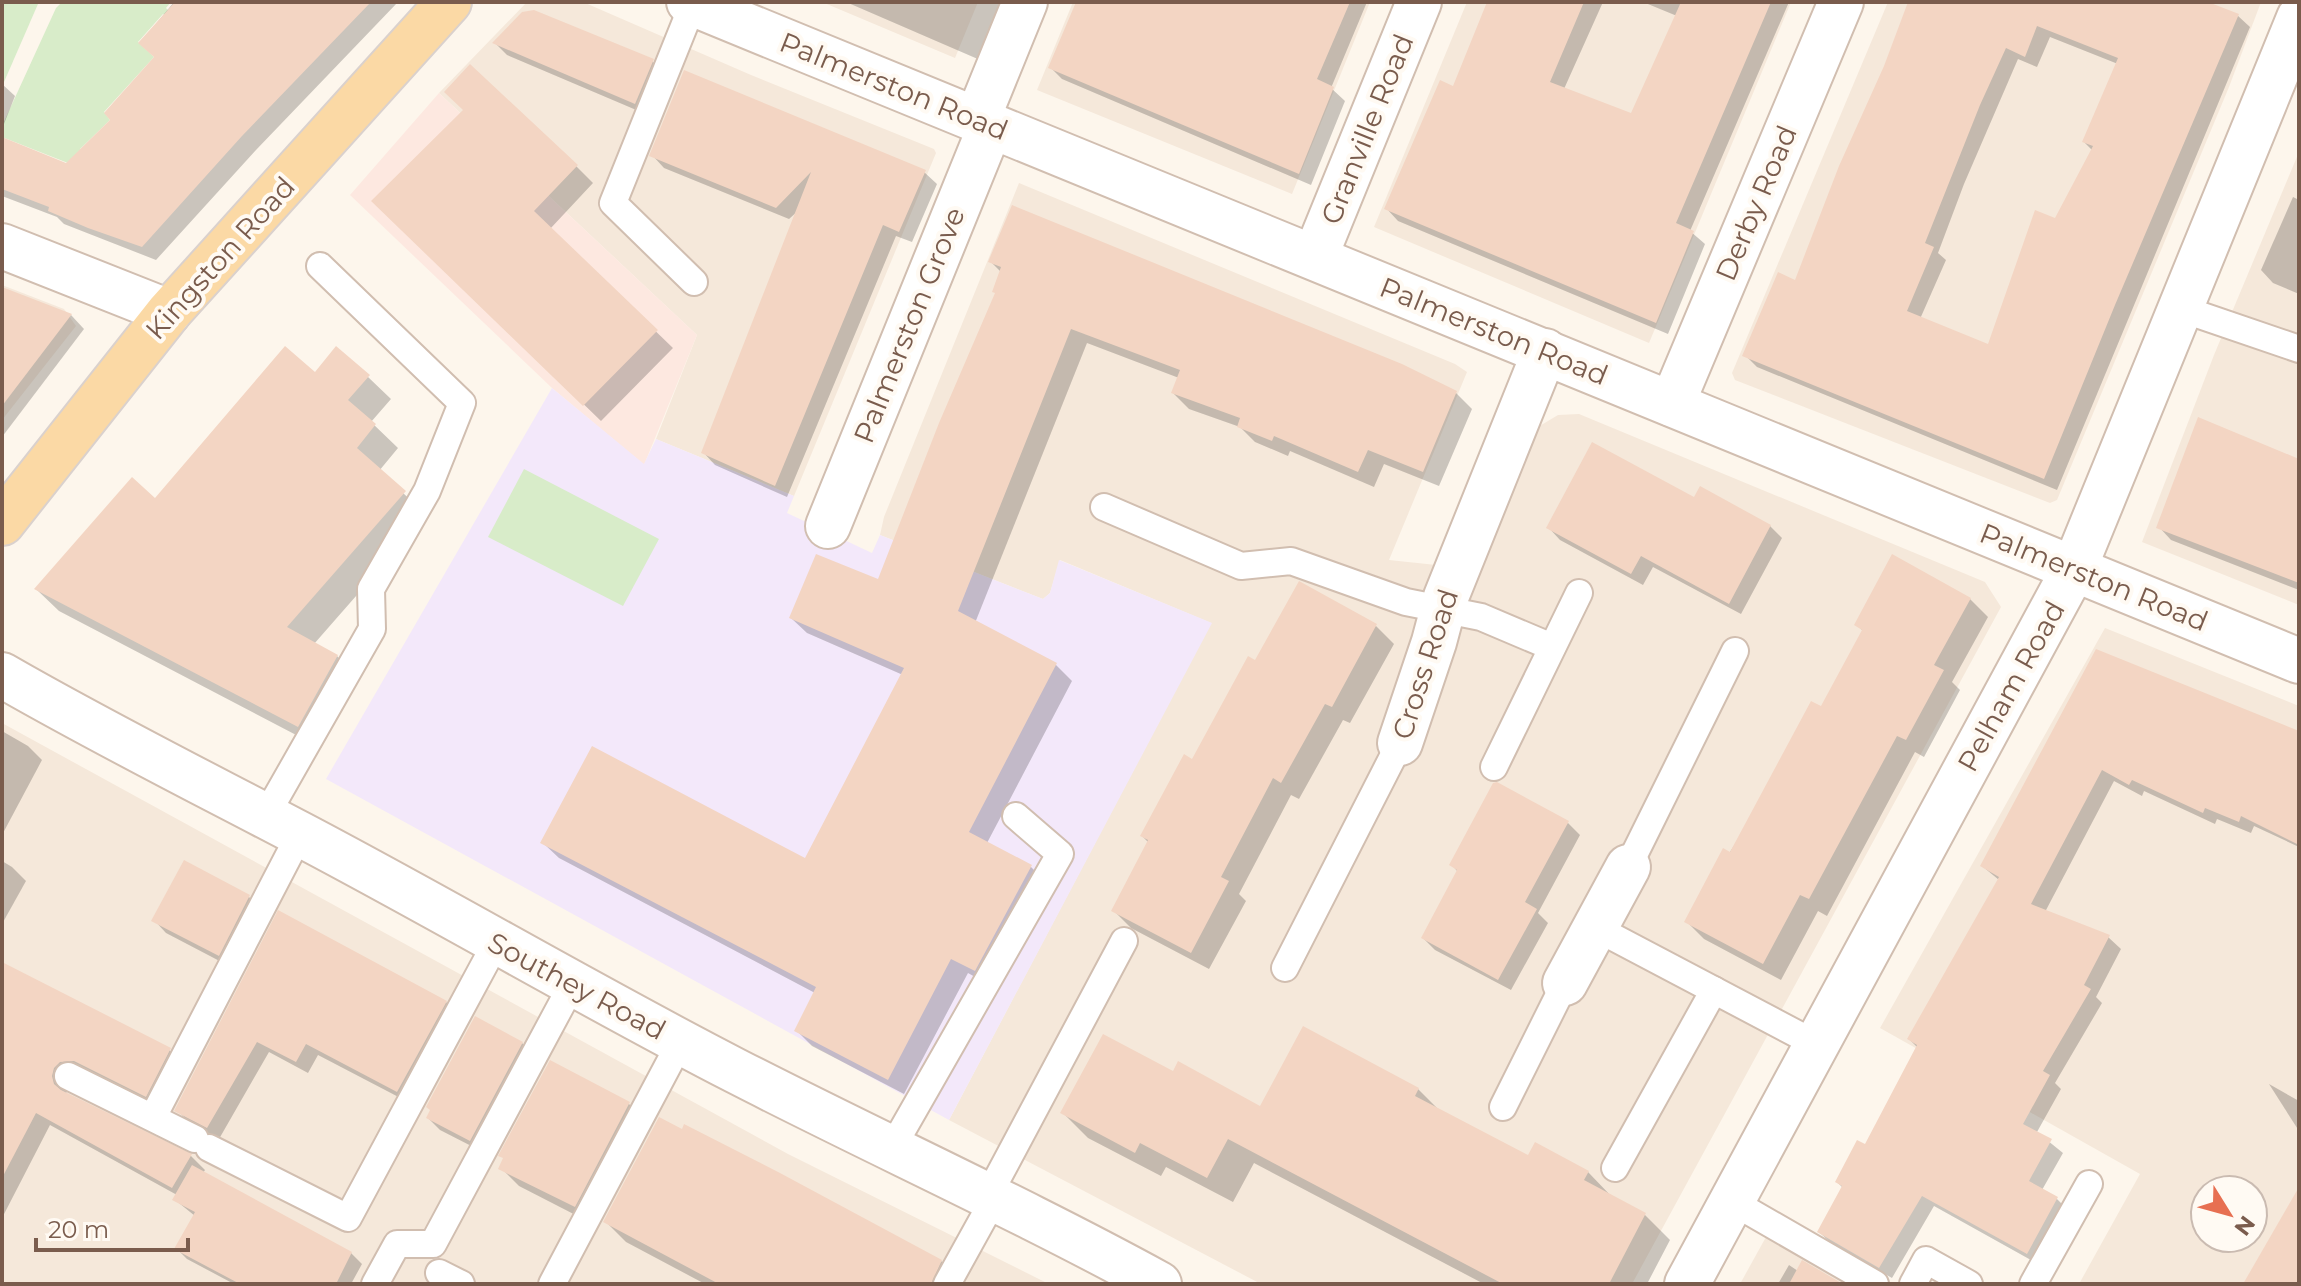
<svg xmlns="http://www.w3.org/2000/svg" width="2301" height="1286" viewBox="0 0 2301 1286" font-family="Montserrat,sans-serif">
	<rect width="100%" height="100%" fill="#fdf6ec"/>
	<g fill="#f5e8da" fill-rule="evenodd">
		<path d="M527,2H583L751,75L934,149L936,153L794,496L656,439L697,335L439,93Z"/>
		<path d="M822,2H978L955,58Z"/>
		<path d="M1073,2H1370L1292,194L1037,90Z"/>
		<path d="M1467,2H1791L1649,343L1374,227Z"/>
		<path d="M1888,2H2261L2229,87L2057,500L2050,503L1735,380L1732,373Z"/>
		<path d="M2299,152V605L2142,542L2214,355Z"/>
		<path d="M1019,183L1455,364L1467,372L1389,560L1474,569L1538,427L1558,415L1579,414L1985,582L2001,607L1632,1284H1261L949,1120L1211,623L1060,560L1050,593L1043,599L880,535L884,517Z"/>
		<path d="M2,285L64,309L76,326L2,420Z"/>
		<path d="M2105,628L2299,706V1284H2079L2140,1174L1880,1028ZM2205,1190H2253V1238H2205Z"/>
		<path d="M2,723L788,1154L1049,1284H2Z"/>
		<path d="M1766,1237L1849,1284H1740Z"/>
	</g>
	<path fill="#fde8e0" d="M439,93L697,335L644,465L552,388L350,195Z"/>
	<path fill="#f3e8fa" d="M552,388L644,464L656,439L794,496L787,513L872,553L880,535L1043,599L1050,593L1059,560L1212,623L949,1120L326,779Z"/>
	<g fill="#d8ecc9">
		<path d="M2,2L38,4L4,82L2,81Z"/>
		<path d="M62,2H171L166,8L177,19L163,14L138,42L154,57L104,112L110,120L80,149L116,182L2,137V126L56,8Z"/>
		<path d="M524,469L659,539L623,606L488,537Z"/>
	</g>
	<g fill="#0003" fill-rule="evenodd">
		<path d="M174,2H398L256,150L156,260L64,224L57,217L2,196V139L66,165L113,120L156,58L141,42Z"/>
		<path d="M846,2H1012L987,63Z"/>
		<path d="M1079,2H1367L1331,88L1345,101L1311,185L1062,79L1050,67Z"/>
		<path d="M1490,2H1603L1564,89L1632,116L1677,16L1643,2H1789L1690,231L1705,244L1668,334L1398,221L1386,208L1454,88Z"/>
		<path d="M1910,2H2203L2237,15L2250,27L2057,490L1757,367L1745,355L1796,283L1886,67ZM2050,37L2118,64L2084,142L2093,151L1989,346L1920,319L1946,260L1938,253L1964,184L2018,59L2037,67Z"/>
		<path d="M495,43L652,61L665,73L648,115L507,55Z"/>
		<path d="M2,84L15,96L2,129Z"/>
		<path d="M652,155L924,172L937,184L912,242L896,236L787,497L715,465L703,452L799,210L789,219L664,168Z"/>
		<path d="M576,166L593,183L550,229L673,348L601,421L391,218Z"/>
		<path d="M2293,197L2299,200V294L2273,283L2261,270Z"/>
		<path d="M990,261L1456,393L1472,409L1439,486L1384,464L1374,487L1290,451L1288,456L1255,442L1240,427L1189,409L1173,393L1179,378L1087,343L975,623L1056,665L1072,681L987,843L1030,866L1046,882L991,986L968,973L904,1094L812,1046L796,1030L815,993L559,858L543,843L806,861L903,675L807,633L791,618L879,582L996,294L1001,272Z"/>
		<path d="M2,289L71,315L84,329L2,437Z"/>
		<path d="M316,375L368,377L391,399L371,422L398,448L379,471L427,515L314,644L337,656L359,679L321,748L59,611L36,589L155,501Z"/>
		<path d="M2299,462V590L2171,540L2159,527Z"/>
		<path d="M1695,500L1770,526L1782,538L1741,614L1653,567L1643,585L1560,540L1548,527Z"/>
		<path d="M1970,599L1988,617L1952,682L1960,690L1924,757L1915,752L1827,916L1818,911L1781,980L1704,939L1686,921L1821,709L1863,631L1856,624Z"/>
		<path d="M1376,626L1394,644L1350,723L1343,720L1299,799L1291,795L1239,894L1246,901L1209,969L1131,928L1113,910L1149,843L1142,836L1256,663Z"/>
		<path d="M2097,652L2299,734V847L2254,826L2251,833L2217,819L2215,824L2144,791L2142,796L2114,781L2045,912L2108,937L2121,949L2096,997L2102,1003L2055,1083L2061,1089L2037,1132L2063,1153L2042,1190L2056,1198L2069,1211L2040,1265L1934,1206L1892,1278L1832,1244L1819,1232L1843,1188L1837,1182L1866,1146L1918,1048L1909,1039L1999,880L1982,866Z"/>
		<path d="M2,731L28,746L42,760L2,835Z"/>
		<path d="M1568,823L1580,835L1538,913L1548,923L1511,990L1435,950L1423,938L1458,872L1451,864Z"/>
		<path d="M2,861L12,867L26,881L2,924Z"/>
		<path d="M249,897L261,909L231,967L166,933L154,920Z"/>
		<path d="M279,913L446,1002L457,1014L410,1103L318,1055L308,1073L269,1052L219,1139L189,1122L177,1110Z"/>
		<path d="M2,965L169,1050L184,1064L160,1109L68,1083L66,1095L191,1156L205,1170L203,1173L351,1253L362,1264L351,1284H234L187,1259L177,1249L195,1216L174,1199L177,1195L50,1125L2,1218Z"/>
		<path d="M522,1043L534,1055L483,1152L440,1130L428,1118Z"/>
		<path d="M551,1063L629,1104L647,1122L593,1224L519,1186L501,1168Z"/>
		<path d="M1174,1074L1261,1108L1418,1089L1440,1111L1529,1158L1588,1172L1613,1198L1645,1215L1670,1240L1647,1284H1484L1254,1163L1233,1202L1166,1167L1161,1176L1088,1138L1063,1113Z"/>
		<path d="M2269,1084L2299,1101V1131Z"/>
		<path d="M606,1222L941,1261L962,1282L961,1284H705L626,1242Z"/>
		<path d="M1789,1265L1798,1271L1839,1284H1778Z"/>
	</g>
	<g fill="#f3d5c3" fill-rule="evenodd">
		<path d="M175,2H371L242,136L142,247L88,228L48,211L49,207L2,189V137L66,163L110,120L104,113L154,57L138,43Z"/>
		<path d="M1076,2H1350L1317,79L1334,87L1299,174L1048,68Z"/>
		<path d="M1487,2H1584L1550,82L1631,113L1681,2H1771L1676,223L1694,231L1656,323L1384,209L1440,80L1453,86Z"/>
		<path d="M1908,2H2208L2239,14L2115,305L2044,479L1742,356L1778,272L1795,280L1839,166L1884,66ZM2037,26L2118,58L2082,142L2093,146L2055,218L2035,210L1988,344L1907,311L1934,247L1925,243L1980,105L2006,48L2025,57Z"/>
		<path d="M534,10L654,59L635,104L492,43L522,12Z"/>
		<path d="M470,64L578,165L534,211L658,330L583,406L371,201L463,110L444,92Z"/>
		<path d="M684,70L926,170L899,232L883,225L775,486L701,453L811,172L776,208L649,156Z"/>
		<path d="M1012,205L1402,364L1457,391L1423,472L1368,450L1358,472L1274,436L1272,441L1237,427L1240,418L1171,393L1180,370L1071,329L958,611L1057,663L969,832L1032,865L975,971L951,959L888,1080L794,1031L816,987L540,843L592,746L805,858L904,668L789,618L816,554L878,579L939,423L995,293L992,292L1001,267L988,262Z"/>
		<path d="M2,287L72,314L2,406Z"/>
		<path d="M285,346L315,372L336,346L370,375L348,400L376,424L357,448L406,491L287,627L338,655L298,727L34,589L132,477L155,498Z"/>
		<path d="M2198,417L2299,459V583L2156,528Z"/>
		<path d="M1592,442L1694,497L1700,486L1771,525L1729,604L1641,556L1631,574L1546,528Z"/>
		<path d="M1892,554L1971,598L1934,665L1944,670L1906,740L1897,736L1809,899L1800,895L1763,964L1684,922L1723,848L1730,852L1811,701L1821,706L1862,630L1854,625Z"/>
		<path d="M1299,581L1377,624L1332,707L1325,704L1281,783L1273,778L1221,877L1229,881L1191,953L1111,911L1148,840L1140,836L1184,754L1192,759L1248,656L1255,660Z"/>
		<path d="M2096,649L2299,731V845L2241,816L2239,822L2205,808L2203,813L2132,780L2129,785L2102,770L2031,904L2110,935L2084,985L2091,989L2043,1071L2050,1075L2023,1124L2052,1139L2029,1181L2058,1197L2027,1254L1922,1196L1879,1268L1817,1232L1842,1186L1835,1182L1857,1140L1865,1144L1917,1045L1907,1039L1999,877L1980,866Z"/>
		<path d="M1497,782L1569,821L1525,902L1537,909L1498,980L1421,938L1457,870L1449,865L1493,783Z"/>
		<path d="M184,860L250,895L219,956L151,921Z"/>
		<path d="M278,910L447,1001L397,1092L306,1044L296,1062L257,1042L207,1128L174,1111Z"/>
		<path d="M2,962L171,1048L146,1097L74,1061L60,1062L54,1068L52,1076L54,1084L61,1090L192,1154L172,1188L36,1113L2,1178Z"/>
		<path d="M475,1016L523,1042L470,1141L426,1118L430,1110L426,1107Z"/>
		<path d="M1303,1026L1419,1088L1415,1096L1528,1155L1535,1142L1589,1171L1584,1180L1646,1213L1609,1284H1503L1228,1139L1207,1178L1140,1143L1135,1153L1060,1113L1103,1034L1173,1071L1178,1061L1260,1106Z"/>
		<path d="M550,1060L630,1102L575,1207L498,1169L503,1158L498,1156Z"/>
		<path d="M659,1117L682,1129L684,1124L780,1173L942,1260L931,1284H719L603,1222Z"/>
		<path d="M192,1165L352,1252L336,1284H240L174,1249L195,1212L172,1200Z"/>
		<path d="M2299,1187V1284H2243Z"/>
		<path d="M1802,1260L1843,1284H1789Z"/>
	</g>
	<g fill="none" stroke-linecap="round" stroke-linejoin="round">
		<g stroke="#d1beb0" stroke-width="30">
			<g id="service">
				<path d="M693,4L613,203L694,282"/>
				<path d="M2179,308L2299,349"/>
				<path d="M1104,507L1241,566L1291,561L1406,602L1481,617L1552,647"/>
				<path d="M1494,767L1579,593"/>
				<path d="M265,817L372,629L371,589L427,491L462,403L320,266"/>
				<path d="M1628,867L1735,651"/>
				<path d="M1596,928L1816,1044"/>
				<path d="M1285,968L1400,743"/>
				<path d="M68,1076L195,1139"/>
				<path d="M1503,1107L1565,983"/>
				<path d="M153,1117L300,834"/>
				<path d="M209,1148L348,1218L496,943"/>
				<path d="M892,1148L1060,854L1016,816"/>
				<path d="M1615,1168L1714,990"/>
				<path d="M988,1196L1124,941"/>
				<path d="M1731,1201L1875,1284"/>
				<path d="M439,1273L461,1284"/>
				<path d="M375,1284L397,1244H433L572,985"/>
				<path d="M552,1284L681,1041"/>
				<path d="M947,1284L994,1199"/>
				<path d="M1913,1284L1926,1260L1969,1284"/>
				<path d="M2033,1284L2089,1184"/>
			</g>
		</g>
		<g stroke="#d1beb0" stroke-width="48">
			<g id="minor">
				<path d="M689,2L2299,661"/>
				<path d="M977,120L1025,2"/>
				<path d="M2,246L169,312"/>
				<path d="M1315,257L1419,2"/>
				<path d="M1672,404L1841,2"/>
				<path d="M828,526L991,125"/>
				<path d="M2,675C99,731 199,781 298,833C445,910 588,995 736,1071C876,1143 1020,1208 1159,1284"/>
				<path d="M1400,743L1434,642L1446,597L1545,351"/>
				<path d="M1565,983L1628,867"/>
				<path d="M1687,1284L2074,569L2299,18"/>
			</g>
		</g>
		<g stroke="#dad1cd" stroke-width="48">
			<path id="primary" d="M2,523L169,312L449,2"/>
		</g>
		<use href="#service" stroke="#fff" stroke-width="26"/>
		<use href="#minor" stroke="#fff" stroke-width="44"/>
		<use href="#primary" stroke="#fbd9a5" stroke-width="44"/>
	</g>
	<g text-anchor="middle" dominant-baseline="central" stroke-width="8" stroke-linejoin="round" paint-order="stroke">
		<g font-size="28" fill="#7a5c4d" stroke="#fffaf3">
			<text transform="translate(894 86) rotate(22)">Palmerston Road</text>
			<text transform="translate(1367 129) rotate(-68)">Granville Road</text>
			<text transform="translate(1756 203) rotate(-67)">Derby Road</text>
			<text transform="translate(220 258) rotate(-48)">Kingston Road</text>
			<text transform="translate(909 325) rotate(-68)">Palmerston Grove</text>
			<text transform="translate(1494 331) rotate(22)">Palmerston Road</text>
			<text transform="translate(2094 577) rotate(22)">Palmerston Road</text>
			<text transform="translate(1425 664) rotate(-72)">Cross Road</text>
			<text transform="translate(2011 686) rotate(-61)">Pelham Road</text>
			<text transform="translate(577 986) rotate(28)">Southey Road</text>
		</g>
	</g>
	<rect width="2301" height="1286" fill="none" stroke="#7a5c4d" stroke-width="8"/>
	<g transform="translate(2229 1214) rotate(127)"><circle r="38" fill="#fffaf3" stroke="#cabbb1" stroke-width="2"/>
	<path d="M0-6L14 30L0 20L-14 30Z" fill="#e76f51"/>
	<text y="-12" font-size="22" font-weight="bold" text-anchor="middle" fill="#7a5c4d">N</text>
	</g>
	<path d="M36 1238v12h152v-12" fill="none" stroke="#7a5c4d" stroke-width="4"/>
	<text x="48" y="1238" font-size="24" fill="#7a5c4d" stroke="#fffaf3" stroke-width="6" paint-order="stroke">20 m</text>
</svg>
